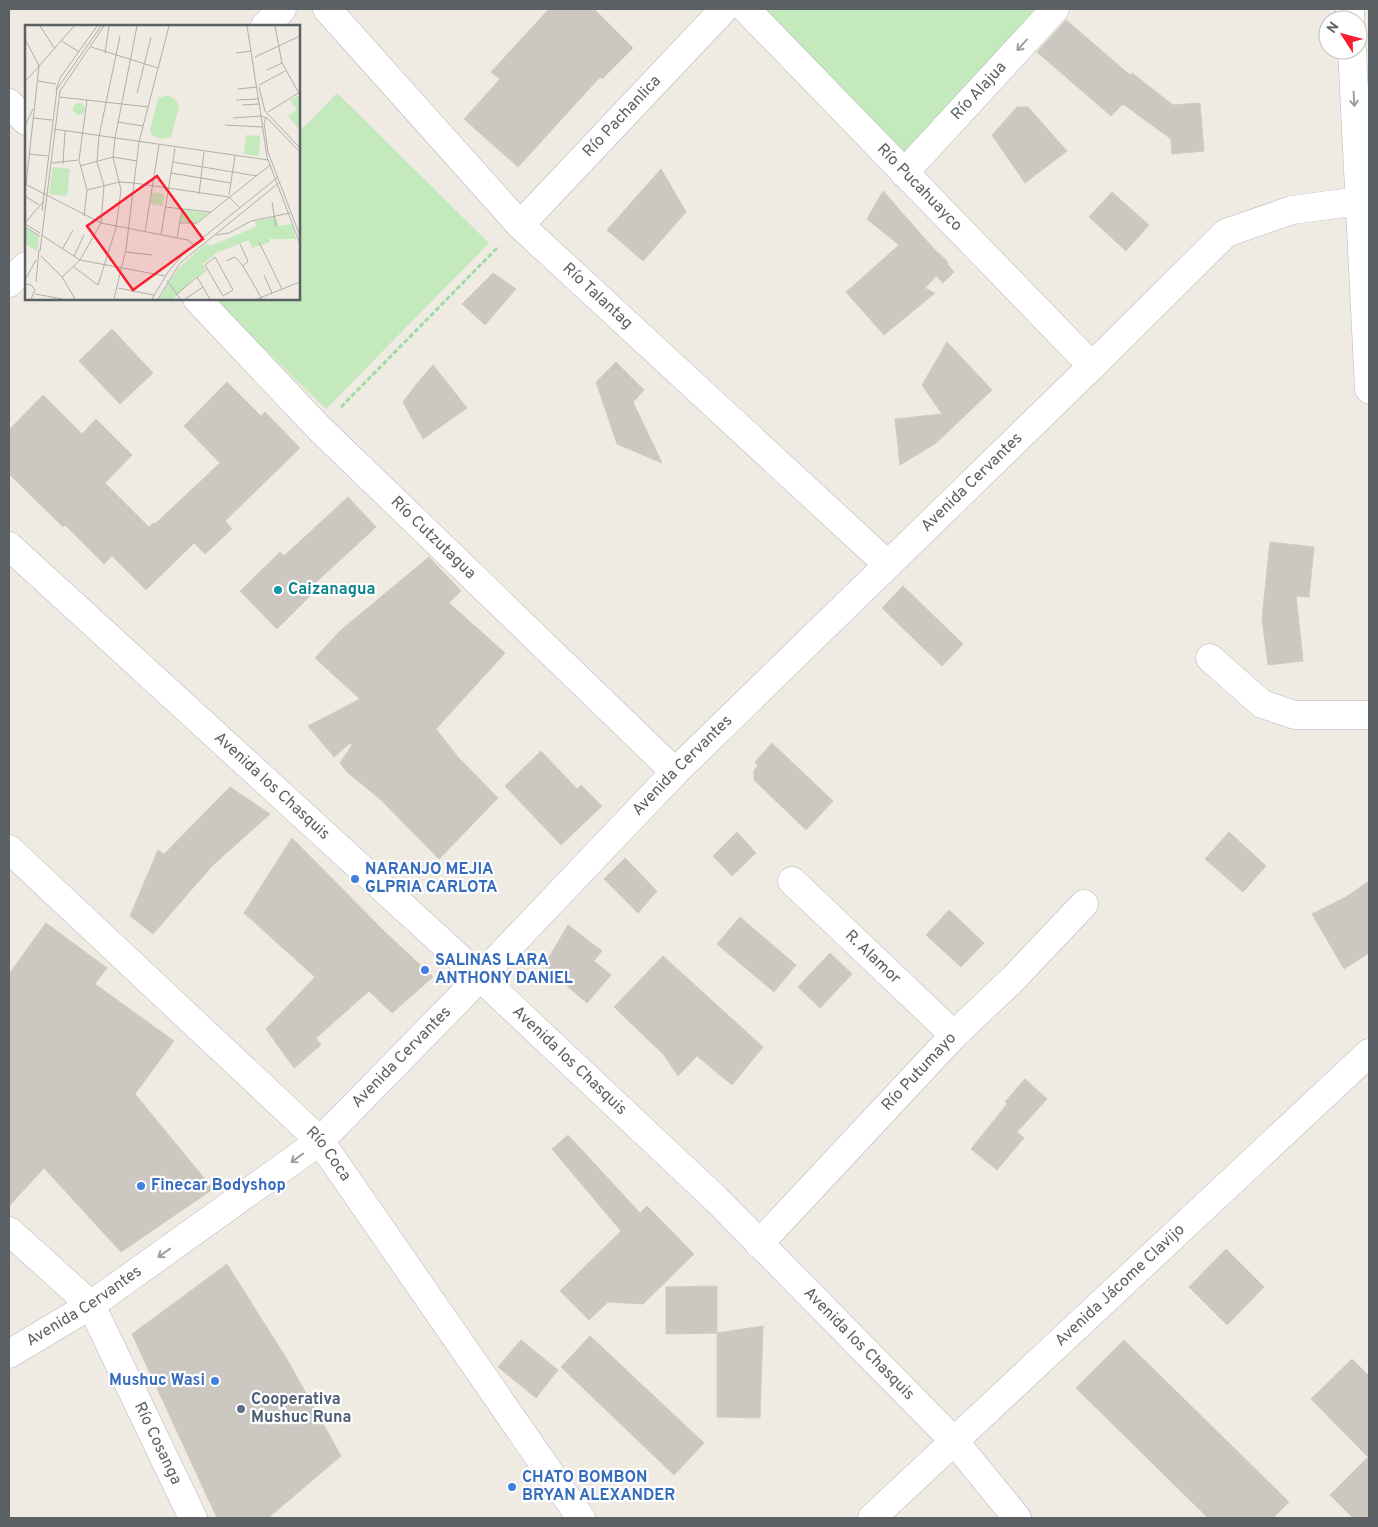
<svg xmlns="http://www.w3.org/2000/svg" width="1378" height="1527" viewBox="0 0 1378 1527" font-family="Overpass,sans-serif">
	<rect width="100%" height="100%" fill="#efeae2"/>
	<g fill="#c3e9bc">
		<path d="M759,9H1035L904,158Z"/>
		<path d="M337,93L489,243L326,409L213,299H299V132Z"/>
	</g>
	<g fill="#ccc7c1" stroke="#d4cac0">
		<path d="M549,9H594L633,48L602,79L600,77L518,167L464,119L500,79L491,72Z"/>
		<path d="M1066,20L1130,75L1132,73L1173,105L1200,103L1204,151L1172,154L1171,139L1123,104L1111,116L1037,52Z"/>
		<path d="M1017,107H1028L1067,151L1025,183L992,135Z"/>
		<path d="M661,169L686,212L643,261L607,230Z"/>
		<path d="M883,191L934,249L948,262L947,264L954,272L943,283L936,276L925,288L935,293L884,335L846,292L899,245L867,219Z"/>
		<path d="M1112,192L1149,225L1126,251L1089,217Z"/>
		<path d="M493,273L516,289L485,325L462,304Z"/>
		<path d="M112,329L153,373L120,404L79,361Z"/>
		<path d="M947,342L992,390L936,443L900,465L895,419L942,414L922,385Z"/>
		<path d="M616,362L644,390L633,402L662,463L617,444L596,382Z"/>
		<path d="M433,365L467,408L423,439L403,402L419,381Z"/>
		<path d="M227,382L261,416L265,412L300,448L225,521L232,529L205,554L194,543L146,590L112,556L104,564L65,525L63,527L9,474V430L43,395L82,434L96,419L132,455L105,483L149,527L153,523L155,524L220,463L184,426Z"/>
		<path d="M348,497L376,527L313,585L317,589L277,629L240,591L280,552L284,556Z"/>
		<path d="M1270,542L1314,547L1309,597L1296,596L1303,661L1268,665L1262,618Z"/>
		<path d="M429,557L461,591L449,603L505,653L436,729L458,757L498,798L439,859L380,799L347,772L340,763L352,745L350,743L334,757L308,726L360,699L315,658L341,630Z"/>
		<path d="M903,586L963,644L942,666L882,608Z"/>
		<path d="M772,743L833,801L806,830L754,780V770L758,766L755,762Z"/>
		<path d="M541,751L577,789L581,785L602,806L561,845L505,786Z"/>
		<path d="M230,787L270,814L212,866L153,934L130,916L158,850L164,854Z"/>
		<path d="M737,832L756,853L732,876L713,856Z"/>
		<path d="M1229,832L1266,866L1243,892L1205,859Z"/>
		<path d="M292,838L384,931L433,977L392,1013L369,991L316,1038L321,1045L294,1068L266,1029L315,977L244,913Z"/>
		<path d="M625,858L657,891L638,913L604,879Z"/>
		<path d="M1369,881V953L1344,969L1312,914L1346,897Z"/>
		<path d="M949,910L984,943L961,967L926,935Z"/>
		<path d="M740,917L796,965L774,992L717,944Z"/>
		<path d="M46,923L107,968L95,984L174,1041L135,1094L213,1189L121,1252L44,1168L9,1206V974Z"/>
		<path d="M568,925L602,951L594,961L611,975L587,1003L544,966Z"/>
		<path d="M830,953L852,974L820,1008L798,987Z"/>
		<path d="M663,956L763,1047L732,1085L697,1056L678,1076L664,1055L614,1007Z"/>
		<path d="M1025,1079L1047,1099L1017,1132L1024,1138L997,1170L971,1149L1007,1104L1005,1102Z"/>
		<path d="M568,1135L640,1213L647,1206L694,1254L643,1304L608,1302L589,1320L560,1291L621,1231L552,1149Z"/>
		<path d="M1226,1249L1264,1287L1227,1325L1189,1287Z"/>
		<path d="M227,1264L288,1361L341,1456L268,1518H217L132,1334Z"/>
		<path d="M717,1286V1333L666,1334V1287Z"/>
		<path d="M763,1326L760,1418L717,1417V1333Z"/>
		<path d="M590,1336L704,1443L674,1475L561,1367Z"/>
		<path d="M521,1340L558,1370L536,1398L498,1367Z"/>
		<path d="M1124,1340L1289,1502L1273,1518H1208L1076,1388Z"/>
		<path d="M1352,1359L1369,1376V1518H1353L1330,1495L1368,1457L1311,1399Z"/>
	</g>
	<g fill="none" stroke-linecap="round" stroke-linejoin="round">
		<g stroke="#b3b7bb" stroke-width="29">
			<g id="street">
				<path id="s1" d="M327,9L520,225L888,565"/>
				<path id="s2" d="M746,9L1092,366"/>
				<path d="M265,26L282,9"/>
				<path d="M9,103L26,121"/>
				<path id="s3" d="M904,173L1055,9"/>
				<path id="s4" d="M520,225L724,9"/>
				<path d="M9,283L26,266"/>
				<path id="s5" d="M197,299L319,428L675,772"/>
				<path d="M1210,658L1262,704L1295,715H1369"/>
				<path id="s6" d="M9,849L320,1141L581,1518"/>
				<path id="s7" d="M792,881L954,1035"/>
				<path id="s8" d="M9,1231L91,1305L193,1518"/>
				<path id="s9" d="M759,1244L954,1035L1014,978L1084,904"/>
				<path id="s10" d="M872,1518L1369,1053"/>
			</g>
		</g>
		<g stroke="#b4b9be" stroke-width="29">
			<g id="secondary">
				<path d="M1350,9V20"/>
				<path d="M1352,50L1369,389"/>
				<path id="s11" d="M9,546L480,977L717,1200L955,1442L1017,1518"/>
				<path id="s12" d="M9,1354L91,1305L320,1141L459,999L675,772L1092,366L1226,233L1292,210L1359,201"/>
			</g>
		</g>
		<path stroke="#9edca4" stroke-width="3" stroke-dasharray="5 2.5" stroke-linecap="butt" d="M341,407L499,246"/>
		<use href="#street" stroke="#fff" stroke-width="28"/>
		<use href="#secondary" stroke="#fff" stroke-width="28"/>
	</g>
	<defs><path id="oneway-shaft" d="M-6 0H5M1.5-3L5.5 0L1.5 3" fill="none" stroke-width="1.6" stroke-linecap="round" stroke-linejoin="round" transform="scale(1.25)"/></defs>
	<g stroke="#9ca0a2">
		<use href="#oneway-shaft" transform="translate(1022 45) rotate(132)"/>
		<use href="#oneway-shaft" transform="translate(1354 99) rotate(87)"/>
		<use href="#oneway-shaft" transform="translate(297 1158) rotate(144)"/>
		<use href="#oneway-shaft" transform="translate(164 1253) rotate(144)"/>
	</g>
	<circle fill="#0f9aa8" stroke="#fff" stroke-width="2" cx="278" cy="590" r="5"/>
	<g fill="#3f7fe0" stroke="#fff" stroke-width="2">
		<circle cx="355" cy="879" r="5"/>
		<circle cx="425" cy="970" r="5"/>
		<circle cx="141" cy="1186" r="5"/>
		<circle cx="215" cy="1381" r="5"/>
		<circle cx="512" cy="1487" r="5"/>
	</g>
	<circle fill="#5c6f8a" stroke="#fff" stroke-width="2" cx="241" cy="1409" r="5"/>
	<g text-anchor="middle" dominant-baseline="central" stroke-width="4.5" stroke-linejoin="round" paint-order="stroke">
		<g font-size="16" fill="#5a6064" stroke="#fff">
			<text stroke="none"><textPath href="#s3" startOffset="111">Río Alajua</textPath></text>
			<text stroke="none"><textPath href="#s4" startOffset="149">Río Pachanlica</textPath></text>
			<text stroke="none"><textPath href="#s2" startOffset="249">Río Pucahuayco</textPath></text>
			<text stroke="none"><textPath href="#s1" startOffset="395">Río Talantag</textPath></text>
			<text stroke="none"><textPath href="#s12" startOffset="1304">Avenida Cervantes</textPath></text>
			<text stroke="none"><textPath href="#s5" startOffset="336">Río Cutzutagua</textPath></text>
			<text stroke="none"><textPath href="#s12" startOffset="899">Avenida Cervantes</textPath></text>
			<text stroke="none"><textPath href="#s11" startOffset="356">Avenida los Chasquis</textPath></text>
			<text stroke="none"><textPath href="#s7" startOffset="111">R. Alamor</textPath></text>
			<text stroke="none"><textPath href="#s12" startOffset="494">Avenida Cervantes</textPath></text>
			<text stroke="none"><textPath href="#s11" startOffset="761">Avenida los Chasquis</textPath></text>
			<text stroke="none"><textPath href="#s9" startOffset="235">Río Putumayo</textPath></text>
			<text stroke="none"><textPath href="#s6" startOffset="442">Río Coca</textPath></text>
			<text stroke="none"><textPath href="#s10" startOffset="340">Avenida Jácome Clavijo</textPath></text>
			<text stroke="none"><textPath href="#s12" startOffset="89">Avenida Cervantes</textPath></text>
			<text stroke="none"><textPath href="#s11" startOffset="1166">Avenida los Chasquis</textPath></text>
			<text stroke="none"><textPath href="#s8" startOffset="264">Río Cosanga</textPath></text>
		</g>
		<g font-size="16" font-weight="bold" fill="#0d838f" stroke="#fff" text-anchor="start">
			<text x="288" y="590">Caizanagua</text>
		</g>
		<g font-size="16" font-weight="bold" fill="#366cbe" stroke="#fff" text-anchor="start">
			<text x="365" y="870">NARANJO MEJIA<tspan x="365" dy="18">GLPRIA CARLOTA</tspan></text>
			<text x="435" y="961">SALINAS LARA<tspan x="435" dy="18">ANTHONY DANIEL</tspan></text>
			<text x="151" y="1186">Finecar Bodyshop</text>
			<text x="205" y="1381" text-anchor="end">Mushuc Wasi</text>
			<text x="522" y="1478">CHATO BOMBON<tspan x="522" dy="18">BRYAN ALEXANDER</tspan></text>
		</g>
		<g font-size="16" font-weight="bold" fill="#4e5e75" stroke="#fff" text-anchor="start">
			<text x="251" y="1400">Cooperativa<tspan x="251" dy="18">Mushuc Runa</tspan></text>
		</g>
	</g>
	<g transform="translate(25 25)">
		<rect width="275" height="275" fill="#efeae2"/>
		<path d="M141,70L150,74L154,81L146,112L137,114L128,111L125,105L133,74ZM273,71L275,74V105L263,91L272,85L265,75ZM48 84a6 6 0 1 1 12 0a6 6 0 1 1-12 0ZM221,110L235,111L234,131L219,129ZM28,142L45,144L42,171L24,169ZM126,167L139,169L138,181L125,179ZM158,185L183,188L170,199L155,197ZM251,192L254,201L267,199L271,214H244L245,217L227,223L224,215L191,228L178,239L181,246L173,253L171,251L148,274H134L153,244L181,218L185,221L226,204L231,201L230,196ZM0,203L14,211L12,226L0,219Z" fill="#c3e9bc"/>
		<path fill="none" stroke="#afafac" stroke-width="1" d="M15,1L30,24M222,1L236,91L242,93L275,127M250,1L257,38L275,70M0,14L14,41L1,160M37,16L54,27M66,22L133,43M80,28L84,1M211,28L226,26M230,32L275,11M242,45L257,38M13,56L31,59M0,57L49,1M234,60L260,46M234,62L240,86L275,123M213,64L232,62M31,65L35,53L72,1M112,68L126,12M35,72L123,82M211,75L234,74M217,80L234,79M243,87L275,67M236,91L242,132L275,219M8,93L27,95M208,93L236,91M241,93L239,98L243,127L275,211M93,97L118,101M200,100L237,102M0,101L8,84M29,104L243,135M4,129L23,131M148,137L232,151M27,138L53,135M38,139L40,106M55,141L88,132L112,136M146,148L206,158M0,159L76,198L163,215L169,220M62,165L94,157L109,158L204,172L214,182M174,169L179,127M204,170L210,131M0,171L14,180M247,177L251,202M140,182L185,187M17,186L32,64L76,1M59,191L62,165L54,135L62,75M0,198L18,177M155,198H172L245,140M0,199L15,208M0,202L15,211M120,207L134,120M136,210L150,123M191,210L204,208L226,196L265,188M18,211L55,235L140,251M152,213L157,185M234,217L257,264M215,219L223,236L218,241L237,274M38,223L48,205M15,226L35,66L79,1M101,227L127,230M16,231L37,252L50,274M49,231L59,210M190,232L208,265L198,271L180,240ZM201,236L210,232L218,241M49,242L73,260L91,203L96,165L88,132L90,113L112,1M239,250L247,268M37,252L55,235L76,198L79,161L72,137L74,111L95,11M0,255L11,235M142,255L155,274M11,257L14,225M0,259L6,260L10,265L6,274M93,263L129,270M10,269L38,274M152,269L172,252L185,274M89,274L101,224L114,117L144,1M127,274L143,247L160,227L253,152M133,274L155,238L255,157M160,274L178,262M232,274L275,257"/>
		<path fill="#fa1d2f" fill-opacity="0.15" stroke="#fa1d2f" stroke-width="2.5" d="M132,151L178,214L108,265L62,201Z"/>
		<rect width="275" height="275" fill="none" stroke="#5a6064" stroke-width="2.5"/>
	</g>
	<rect width="1378" height="1527" fill="none" stroke="#5a6064" stroke-width="20"/>
	<g transform="translate(1343 35) rotate(306)"><circle r="24" fill="#ffffff" stroke="#bdbfc1"/>
	<path d="M0-4L9 19L0 12L-9 19Z" fill="#fa1d2f"/>
	<text y="-8" font-size="14" font-weight="bold" text-anchor="middle" fill="#5a6064">N</text>
	</g>
</svg>
